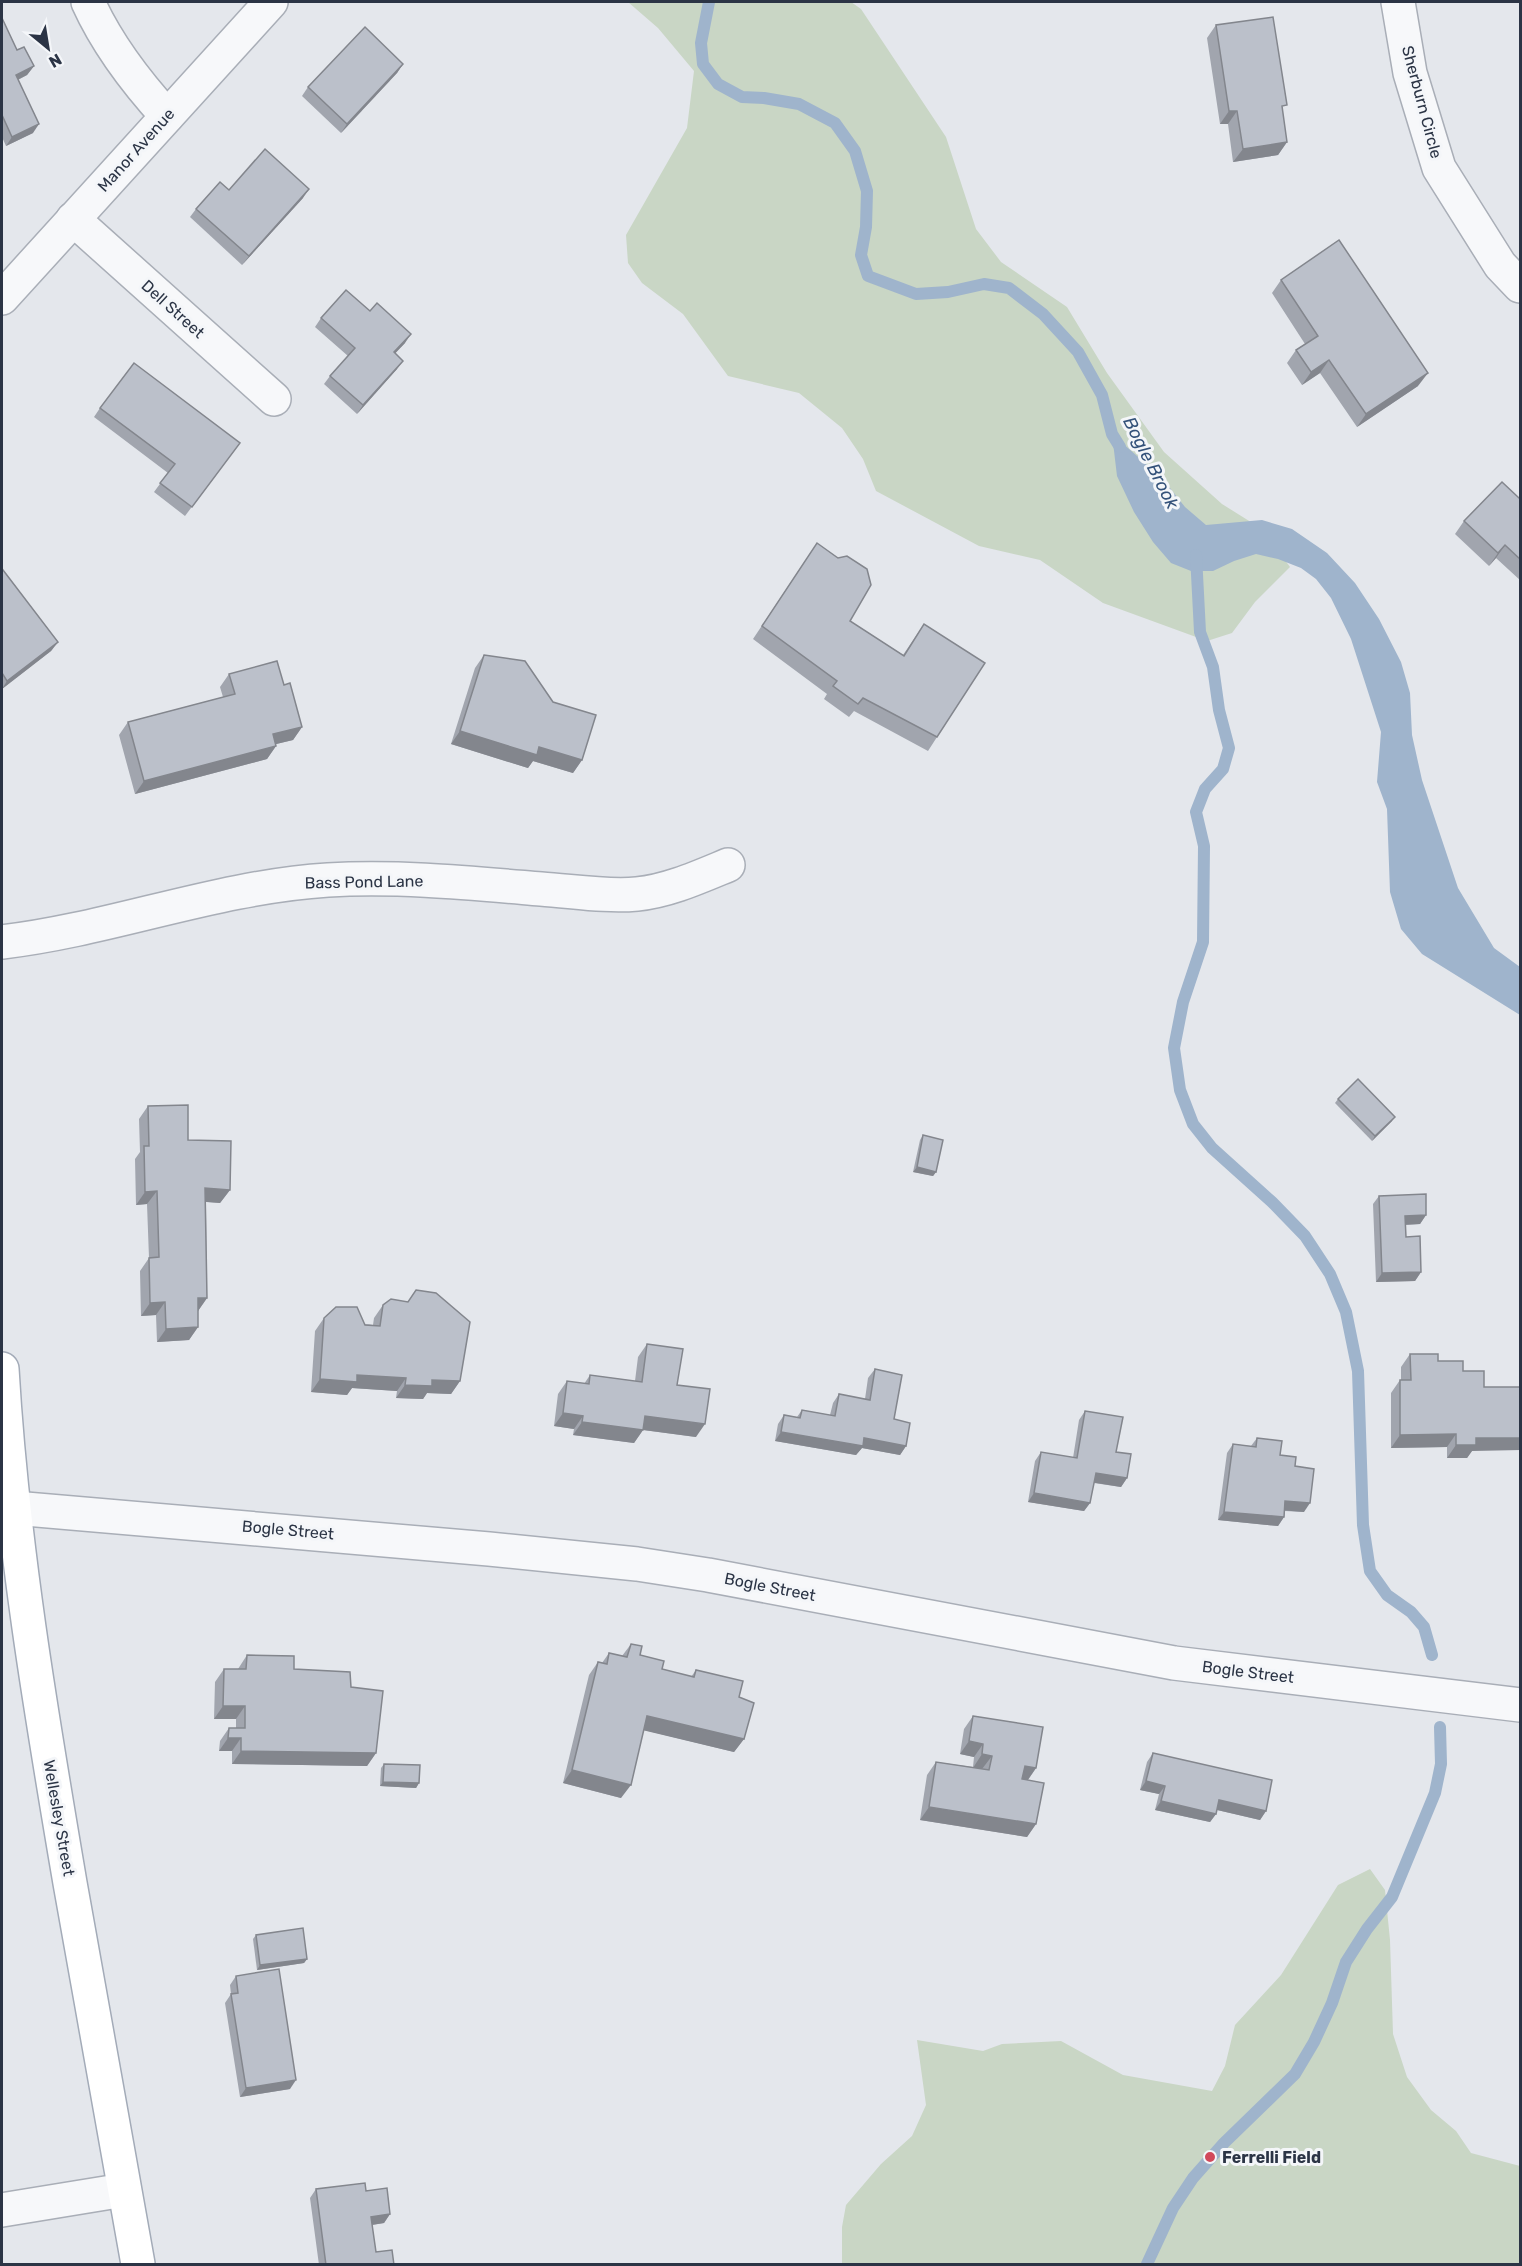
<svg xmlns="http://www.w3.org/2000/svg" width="1522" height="2266" viewBox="0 0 1522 2266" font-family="Rubik,sans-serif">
	<rect width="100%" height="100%" fill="#e4e7ec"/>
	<g fill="#c9d6c5">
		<path d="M628,2H851L861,9L946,137L976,229L1001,262L1067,307L1107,373L1164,452L1222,504L1262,529L1290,567L1255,602L1232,633L1207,641L1103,603L1040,560L979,546L876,491L863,459L842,428L799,393L728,376L683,314L642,283L628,263L626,235L687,128L694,71L658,28Z"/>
		<path d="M1370,1869L1385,1890L1390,1940L1393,2034L1407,2077L1431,2110L1456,2131L1471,2153L1520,2166V2264H842V2227L846,2205L881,2164L912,2136L926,2105L917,2040L983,2051L1002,2044L1061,2041L1123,2075L1212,2091L1225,2066L1235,2025L1281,1975L1338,1885Z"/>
	</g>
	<path fill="#9fb4cc" d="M1112,434L1162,478L1185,507L1206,525L1262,520L1292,529L1327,553L1355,583L1379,619L1401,662L1410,693L1412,735L1422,780L1458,888L1494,948L1520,967V1015L1422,954L1401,929L1390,892L1387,809L1377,782L1381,732L1351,639L1331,598L1316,579L1301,568L1278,559L1256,554L1234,561L1213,571H1191L1171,563L1153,542L1134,512L1117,476Z"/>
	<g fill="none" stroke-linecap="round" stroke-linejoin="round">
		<g stroke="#9fb4cc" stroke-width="12">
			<path d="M709,2L701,43L703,64L718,84L742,97L764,98L799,104L835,123L855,151L867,191L866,227L861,255L868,276L916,294L948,292L984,284L1009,288L1043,314L1078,352L1102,395L1112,434L1120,447"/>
			<path d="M1196,555L1200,632L1213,667L1219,710L1229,748L1223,769L1205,789L1196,812L1204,846L1203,942L1183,1002L1174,1048L1180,1090L1193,1124L1212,1148L1272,1202L1305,1236L1330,1274L1346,1312L1358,1371L1363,1525L1370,1571L1387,1595L1411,1612L1424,1627L1432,1655"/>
			<path d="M1147,2264L1173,2208L1193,2178L1224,2143L1295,2074L1314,2042L1332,2003L1346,1962L1367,1929L1392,1897L1435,1793L1441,1764L1440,1727"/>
		</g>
		<g stroke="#a9aeb7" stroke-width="36">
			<g id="minor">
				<path d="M88,2C107,44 135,81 167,116"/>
				<path d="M1398,2L1410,73L1439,168L1500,265L1520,286"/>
				<path d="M73,219L274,399"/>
				<path d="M2,298L271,2"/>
				<path d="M2,942C112,929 216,887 328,880C399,876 470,883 541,889C572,891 606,897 637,894C668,891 699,877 728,865"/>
				<path d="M14,1508L489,1549L637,1564L708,1575L1174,1663L1520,1705"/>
				<path d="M2,2210L124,2190"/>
			</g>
		</g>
		<g stroke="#a3abb8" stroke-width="36">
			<path id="major" d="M2,1369C12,1541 41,1713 70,1883C93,2010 115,2138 138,2264"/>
		</g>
		<use href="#minor" stroke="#f7f8fa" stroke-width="33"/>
		<use href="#major" stroke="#fff" stroke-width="33"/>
	</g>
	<g fill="#a1a5ae">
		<path d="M2,18L17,50L34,66L27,75L18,80L33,133L6,146L2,137Z"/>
		<path d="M1216,25L1282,111L1287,142L1278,155L1233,162L1228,124H1220L1207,38Z"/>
		<path d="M403,64L397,73L341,133L302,96L308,87Z"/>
		<path d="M229,190L303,198L242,265L190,217L196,209Z"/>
		<path d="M1281,280L1418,386L1357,427L1320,373L1302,385L1287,363L1296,350L1305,344L1272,293Z"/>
		<path d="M321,318L405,343L395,353L397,369L357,414L324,384L330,376L348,356L315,327Z"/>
		<path d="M100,408L233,452L185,516L154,492L168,473L94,417Z"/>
		<path d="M1521,496V581L1496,558L1489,566L1455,534L1464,521L1519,498Z"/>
		<path d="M817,543L850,621L903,655L924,624L937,737L928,751L854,711L849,717L824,699L827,694L753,639Z"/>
		<path d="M2,571L58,642L51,651L2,689Z"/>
		<path d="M484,655L582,760L573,773L533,761L528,768L451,744L475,668Z"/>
		<path d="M229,674L284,685L302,727L293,740L276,744V746L267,759L135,794L119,735L128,722L223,697L220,687Z"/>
		<path d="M1338,1099L1392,1121L1372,1141L1335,1103Z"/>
		<path d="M148,1106L188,1140L230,1190L220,1203L206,1202L207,1298L198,1311V1327L189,1340L157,1342L156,1315L141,1316L140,1271L149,1258L147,1204L136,1205L135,1159L140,1152L139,1119Z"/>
		<path d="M923,1135L936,1172L933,1176L913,1172L920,1140Z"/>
		<path d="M1379,1196L1426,1215L1420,1224L1406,1225V1237L1421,1272L1415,1281L1376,1282L1373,1204Z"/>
		<path d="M383,1305L460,1381L451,1394L427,1393L423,1399L396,1398L397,1391L352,1388L347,1395L311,1392L315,1331L324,1318L373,1325L374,1318Z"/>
		<path d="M647,1344L677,1385L696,1437L643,1430L634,1443L573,1435L574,1429L554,1426L558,1394L567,1381L584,1384L590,1375L635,1381L638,1357Z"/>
		<path d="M1410,1354L1438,1361L1463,1371L1472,1451L1467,1458H1447V1447L1391,1448V1393L1400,1380H1401V1367Z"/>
		<path d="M875,1369L894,1419L906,1446L900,1455L862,1448L856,1455L775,1441L778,1424L784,1415L797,1417L802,1410L830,1415L833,1403L839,1394L865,1399L868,1378Z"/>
		<path d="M1085,1411L1116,1452L1127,1478L1121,1487L1094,1483L1090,1503L1084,1511L1028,1502L1035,1461L1041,1452L1073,1458L1079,1420Z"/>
		<path d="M1257,1438L1295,1466L1304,1512L1285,1511L1284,1517L1278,1526L1218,1520L1227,1453L1233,1444L1251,1446Z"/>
		<path d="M631,1644L640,1655L662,1669L691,1677L696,1670L739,1697L744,1739L734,1752L644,1730L621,1798L563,1783L589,1675L598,1662L602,1663L609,1653L622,1656Z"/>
		<path d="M247,1655L351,1687L376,1753L367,1766L232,1764V1751H219L220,1741L229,1728H236V1719H214L215,1682L224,1669H238Z"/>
		<path d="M973,1716L1036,1768L1028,1780L1036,1824L1027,1837L920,1820L927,1775L936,1762L973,1767L974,1757L960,1754L964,1729Z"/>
		<path d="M1153,1753L1266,1811L1260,1820L1217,1810L1216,1814L1210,1822L1155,1810L1159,1794L1140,1790L1147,1762Z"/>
		<path d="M384,1764L419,1783L416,1788L380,1786L381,1768Z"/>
		<path d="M256,1935L307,1959L304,1963L257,1970L253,1939Z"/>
		<path d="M236,1976L290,2089L240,2097L225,2003L231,1994L230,1985Z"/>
		<path d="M316,2189L366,2191L390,2214L384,2223L372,2225L376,2252L394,2265H319L310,2198Z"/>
	</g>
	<g fill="#83868d">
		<path d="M403,64L397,73L341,133L347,124Z"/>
		<path d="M34,66L27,75L9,84L16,75Z"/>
		<path d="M1229,111H1237L1228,124H1220Z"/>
		<path d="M39,124L33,133L6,146L12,137Z"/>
		<path d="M1287,142L1278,155L1233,162L1243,149Z"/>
		<path d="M309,189L303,198L242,265L249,256Z"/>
		<path d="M411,334L405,343L388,361L394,352Z"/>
		<path d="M1329,360L1320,373L1302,385L1311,372Z"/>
		<path d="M403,361L397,369L357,414L363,405Z"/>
		<path d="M1428,373L1418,386L1357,427L1366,414Z"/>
		<path d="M1505,545L1496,558L1489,566L1498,553Z"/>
		<path d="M58,642L51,651L2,689L7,681Z"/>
		<path d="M302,727L293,740L264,747L273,734Z"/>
		<path d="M460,731L539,747L582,760L573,773L533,761L528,768L451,744Z"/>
		<path d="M276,746L267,759L135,794L144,781Z"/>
		<path d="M1395,1117L1392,1121L1372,1141L1375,1136Z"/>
		<path d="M917,1167L936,1172L933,1176L913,1172Z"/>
		<path d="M205,1188L230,1190L220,1203L196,1201Z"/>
		<path d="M157,1191L147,1204L136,1205L145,1192Z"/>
		<path d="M1426,1215L1420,1224L1399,1225L1405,1216Z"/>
		<path d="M1421,1272L1415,1281L1376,1282L1382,1273Z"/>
		<path d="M198,1298H207L198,1311Z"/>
		<path d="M165,1302L156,1315L141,1316L150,1303Z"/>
		<path d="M198,1327L189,1340L157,1342L166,1329Z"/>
		<path d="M357,1375L406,1378L397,1391L352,1388L347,1395L311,1392L320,1379Z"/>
		<path d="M432,1380L460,1381L451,1394L427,1393L423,1399L396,1398L405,1385Z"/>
		<path d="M563,1413L583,1416L574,1429L554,1426Z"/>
		<path d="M645,1416L705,1424L696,1437L636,1429Z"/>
		<path d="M582,1422L643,1430L634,1443L573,1435Z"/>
		<path d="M781,1432L864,1438L906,1446L900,1455L862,1448L856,1455L775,1441Z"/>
		<path d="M1456,1434L1447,1447L1391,1448L1400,1435Z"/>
		<path d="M1476,1438H1521V1450L1472,1451L1467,1458H1447L1456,1445Z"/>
		<path d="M1096,1473L1127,1478L1121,1487L1090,1482Z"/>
		<path d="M1034,1493L1090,1503L1084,1511L1028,1502Z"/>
		<path d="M1285,1501L1310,1503L1304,1512L1279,1510Z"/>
		<path d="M1224,1512L1284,1517L1278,1526L1218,1520Z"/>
		<path d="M223,1706H245L236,1719H214Z"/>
		<path d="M647,1716L744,1739L734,1752L638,1729Z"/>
		<path d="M228,1738H241L232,1751H219Z"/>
		<path d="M969,1741L983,1744L974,1757L960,1754Z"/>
		<path d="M241,1751L376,1753L367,1766L232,1764Z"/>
		<path d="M982,1754L992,1756L982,1769L973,1768Z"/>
		<path d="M1025,1766L1036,1768L1027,1781L1016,1779Z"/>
		<path d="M572,1770L631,1785L621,1798L563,1783Z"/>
		<path d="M1146,1781L1165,1786L1159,1794L1140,1790Z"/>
		<path d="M383,1782L419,1783L416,1788L380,1786Z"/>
		<path d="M1219,1800L1266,1811L1260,1820L1213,1809Z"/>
		<path d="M1161,1801L1216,1814L1210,1822L1155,1810Z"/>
		<path d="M929,1807L1036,1824L1027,1837L920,1820Z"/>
		<path d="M307,1959L304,1963L257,1970L260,1965Z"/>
		<path d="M296,2080L290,2089L240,2097L246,2088Z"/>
		<path d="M390,2214L384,2223L365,2226L371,2217Z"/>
	</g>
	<g fill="#bbc0ca" stroke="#83868d" stroke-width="1.5">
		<path d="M1273,17L1287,105L1282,106L1287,142L1243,149L1237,111H1229L1216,25Z"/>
		<path d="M2,18L17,50L24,47L34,66L16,75L39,124L12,137L2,115Z"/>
		<path d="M365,27L403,64L347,124L308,87Z"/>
		<path d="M265,149L309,189L249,256L196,209L220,182L229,190Z"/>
		<path d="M1339,240L1428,373L1366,414L1329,360L1311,372L1296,350L1318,336L1281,280Z"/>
		<path d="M346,290L370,311L377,303L411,334L394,352L403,361L363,405L330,376L355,348L321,318Z"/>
		<path d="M134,363L240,443L192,507L160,483L175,464L100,408Z"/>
		<path d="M1502,482L1519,498L1521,496V560L1505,545L1498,553L1464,521Z"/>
		<path d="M817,543L838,558L847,556L867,569L871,585L850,621L904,656L924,624L985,663L937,737L863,698L858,704L833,686L837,681L762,626Z"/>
		<path d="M3,570L58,642L7,681L2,673V571Z"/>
		<path d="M484,655L525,661L553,702L596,715L582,760L539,747L537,755L460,731Z"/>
		<path d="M277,661L284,685L290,683L302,727L273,734L276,746L144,781L128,722L235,694L229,674Z"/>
		<path d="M1358,1079L1395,1117L1375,1136L1338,1099Z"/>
		<path d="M188,1105V1140L231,1141L230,1190L205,1188L207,1298H198V1327L166,1329L165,1302L150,1303L149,1258L159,1257L157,1191L145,1192L144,1146H149L148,1106Z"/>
		<path d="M923,1135L943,1140L936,1172L917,1167Z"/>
		<path d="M1426,1194V1215L1405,1216L1406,1237L1420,1236L1421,1272L1382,1273L1379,1196Z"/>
		<path d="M416,1290L436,1293L470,1322L460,1381L432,1380V1386L405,1385L406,1378L357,1375V1382L320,1379L324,1318L336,1307H357L365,1325L380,1326L383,1305L391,1299L408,1302Z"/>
		<path d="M647,1344L683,1349L677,1385L710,1389L705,1424L645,1416L643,1430L582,1422L583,1416L563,1413L567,1381L589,1384L590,1375L642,1382Z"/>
		<path d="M1410,1354H1438V1361H1463V1371H1484V1387H1521V1438H1476V1445H1456V1434L1400,1435V1380H1411Z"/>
		<path d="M875,1369L902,1375L894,1419L910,1423L906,1446L864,1438L863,1446L781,1432L784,1415L800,1418L802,1410L835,1416L839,1394L870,1400Z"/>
		<path d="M1085,1411L1123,1417L1116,1452L1131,1454L1127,1478L1096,1473L1090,1503L1034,1493L1041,1452L1077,1458Z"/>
		<path d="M1257,1438L1282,1441L1280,1455L1296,1457L1295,1466L1314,1469L1310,1503L1285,1501L1284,1517L1224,1512L1233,1444L1256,1447Z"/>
		<path d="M631,1644L642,1646L640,1655L664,1661L662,1669L694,1677L696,1670L743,1681L739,1697L754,1703L744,1739L647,1716L631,1785L572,1770L598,1662L607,1664L609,1653L627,1657Z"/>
		<path d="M247,1655L294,1656V1669L350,1672L351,1687L383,1691L376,1753L241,1751V1738H228L229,1728H245V1706H223L224,1669H246Z"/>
		<path d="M973,1716L1043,1727L1036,1768L1025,1766L1022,1779L1044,1783L1036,1824L929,1807L936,1762L989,1770L992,1756L982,1754L983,1744L969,1741Z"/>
		<path d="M1153,1753L1272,1780L1266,1811L1219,1800L1216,1814L1161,1801L1165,1786L1146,1781Z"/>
		<path d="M384,1764L420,1765L419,1783L383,1782Z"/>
		<path d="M303,1928L307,1959L260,1965L256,1935Z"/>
		<path d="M279,1969L296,2080L246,2088L231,1994L238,1993L236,1976Z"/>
		<path d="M365,2183L366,2191L387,2188L390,2214L371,2217L376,2252L392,2250L394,2265H326L316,2189Z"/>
	</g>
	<circle fill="#d1495b" stroke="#f4f6f9" stroke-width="2" cx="1210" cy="2157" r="6"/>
	<g text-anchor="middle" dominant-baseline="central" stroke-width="6" stroke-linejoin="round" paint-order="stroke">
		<g font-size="16" fill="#2b3445" stroke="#f4f6f9">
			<text transform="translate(1422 102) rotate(75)">Sherburn Circle</text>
			<text transform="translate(136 150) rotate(-48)">Manor Avenue</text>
			<text transform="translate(173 309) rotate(42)">Dell Street</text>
			<text transform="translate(364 882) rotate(-1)">Bass Pond Lane</text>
			<text transform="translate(288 1530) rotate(5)">Bogle Street</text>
			<text transform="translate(770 1587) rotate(11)">Bogle Street</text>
			<text transform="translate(1248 1672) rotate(7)">Bogle Street</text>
			<text transform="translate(59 1818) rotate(80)">Wellesley Street</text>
		</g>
		<g font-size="16" font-weight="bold" fill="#2b3445" stroke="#f4f6f9" text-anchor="start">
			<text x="1222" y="2157">Ferrelli Field</text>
		</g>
		<g font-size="18" font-style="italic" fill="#34527a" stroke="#f4f6f9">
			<text transform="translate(1151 463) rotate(63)">Bogle Brook</text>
		</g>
	</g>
	<rect width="1522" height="2266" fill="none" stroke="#2b3445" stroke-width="6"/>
	<g transform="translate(48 48) rotate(150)" stroke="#f4f6f9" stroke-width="4.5" paint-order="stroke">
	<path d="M0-4.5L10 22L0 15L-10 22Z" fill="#2b3445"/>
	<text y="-9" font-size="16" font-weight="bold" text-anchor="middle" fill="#2b3445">N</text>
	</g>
</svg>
